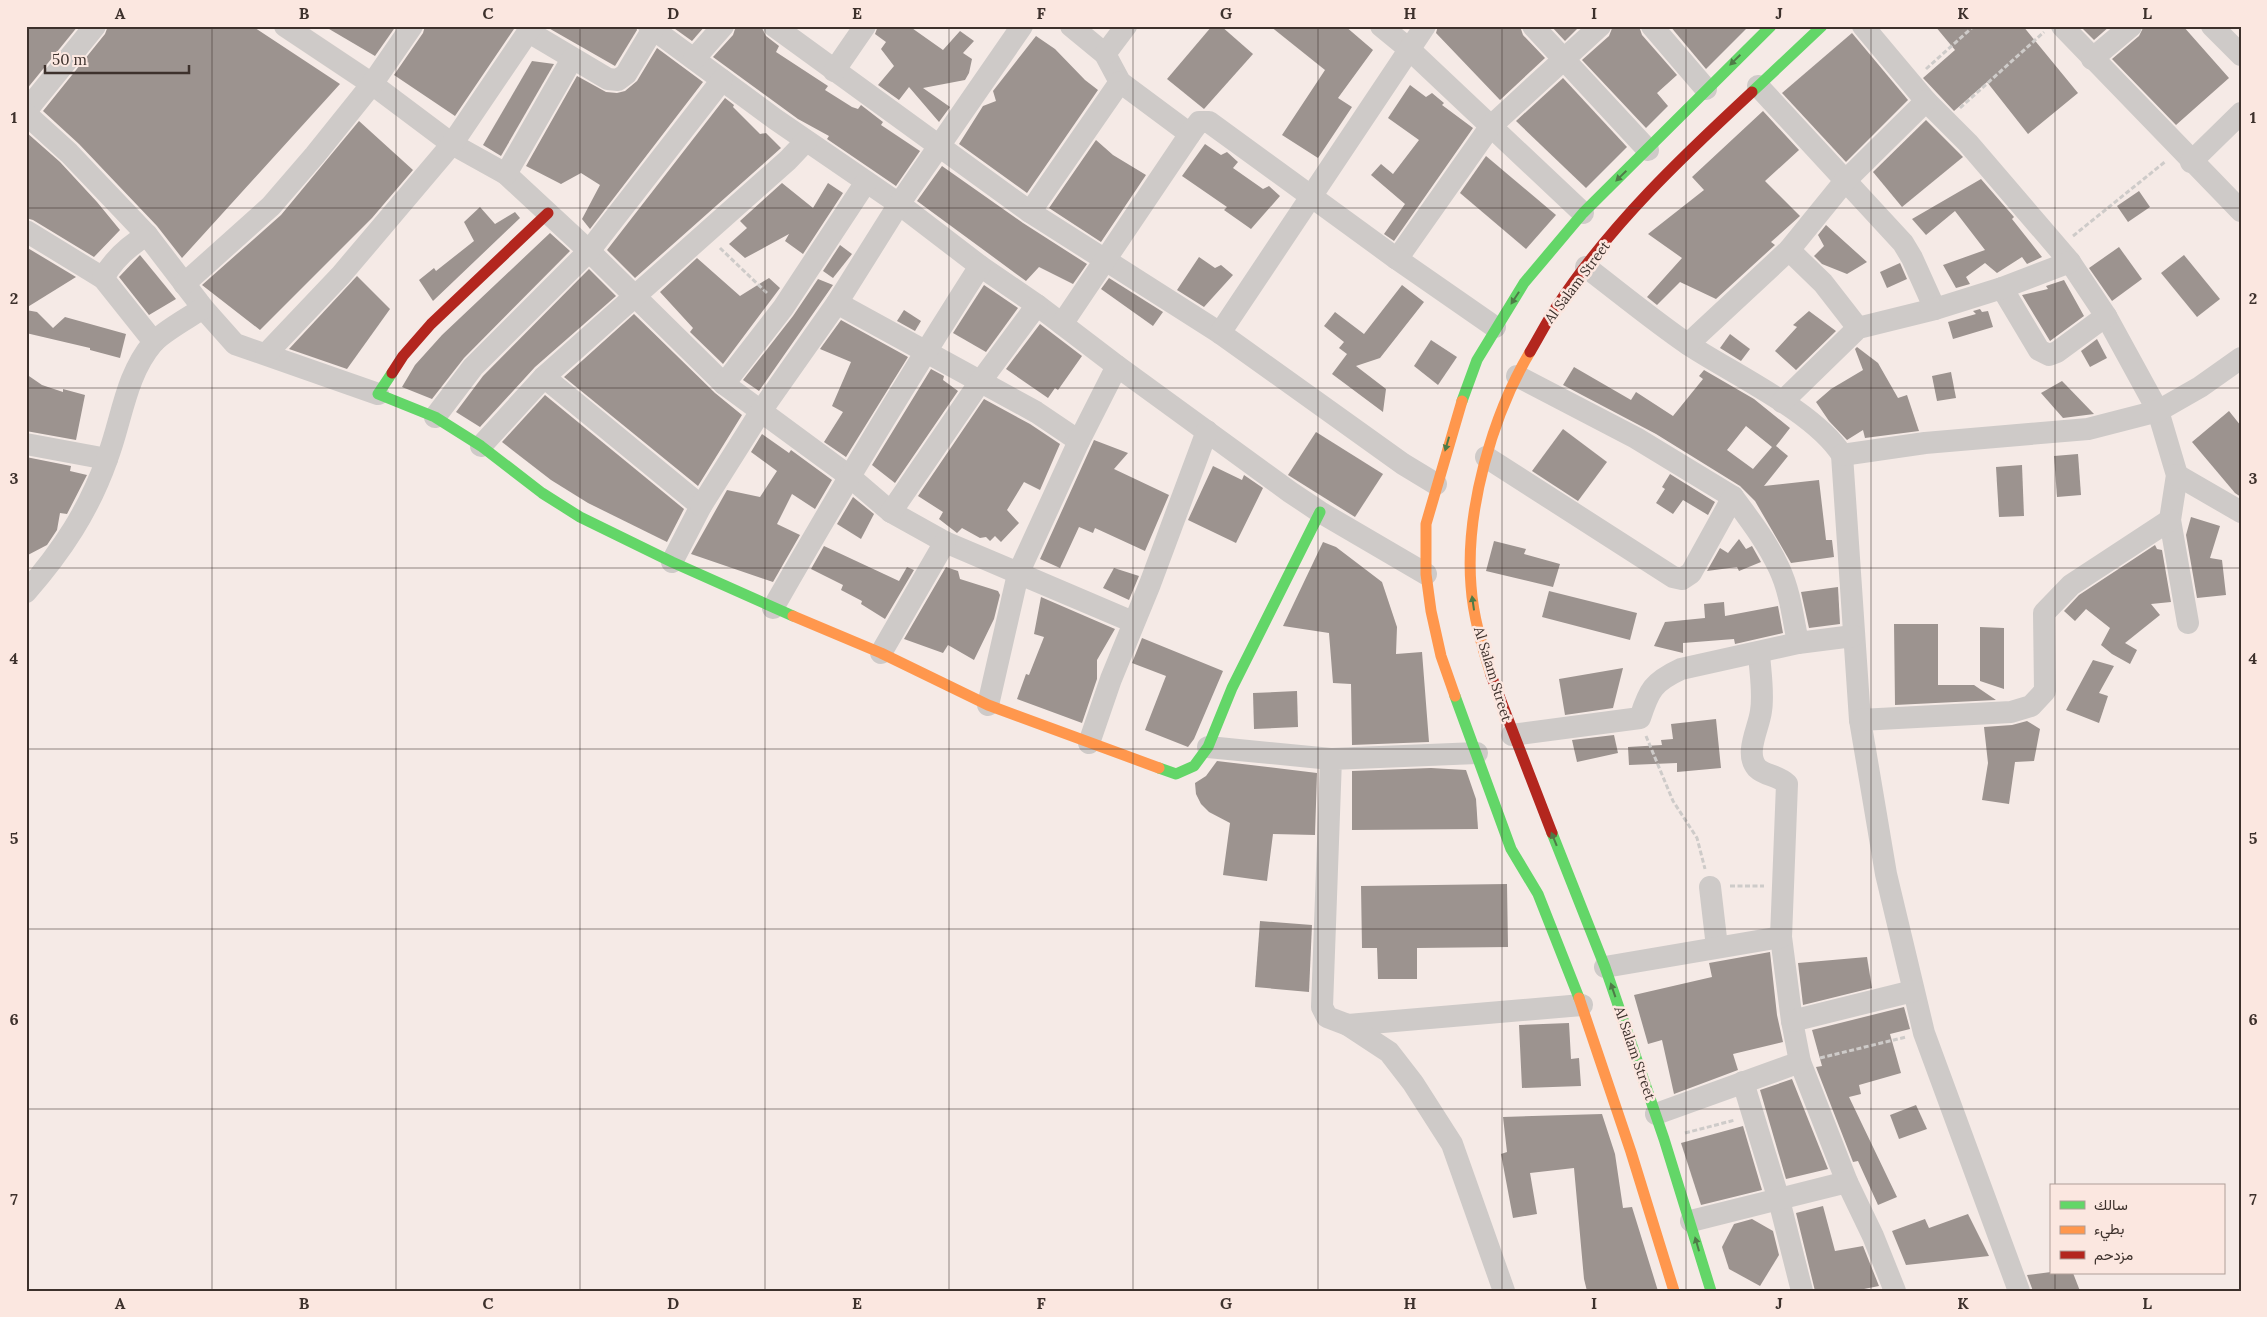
<svg xmlns="http://www.w3.org/2000/svg" width="2267" height="1317" viewBox="0 0 2267 1317" font-family="Lora,Vazirmatn,serif">
	<rect width="100%" height="100%" fill="#f5eae6"/>
	<g fill="#9c938f" fill-rule="evenodd">
		<path d="M26,26H78L26,90Z"/>
		<path d="M108,26H252L340,84L182,258L157,226L79,144L43,111L105,34Z"/>
		<path d="M324,26H396L375,56Z"/>
		<path d="M425,26H516L455,116L394,75L423,33Z"/>
		<path d="M545,26H636L637,30L615,66Z"/>
		<path d="M671,26H705L692,41Z"/>
		<path d="M736,26H761L766,36L779,46L776,52L828,86L825,90L852,107L858,109L861,105L883,122L881,125L920,151L896,186L827,139L829,136L798,119L713,57L733,35Z"/>
		<path d="M878,26H909L943,50L960,31L974,41L963,53L972,59L969,73L965,80L923,88L950,107L939,122L909,87L899,100L878,85L894,66L881,49L886,42L875,34Z"/>
		<path d="M1212,26H1221L1253,54L1204,109L1167,79Z"/>
		<path d="M1270,26H1345L1373,50L1338,98L1352,107L1318,158L1282,135L1325,70Z"/>
		<path d="M1438,26H1520L1523,35L1545,58L1500,100L1436,33Z"/>
		<path d="M1551,26H1580L1565,41Z"/>
		<path d="M1613,26H1639L1642,35L1677,75L1657,93L1668,106L1646,128L1582,60L1609,36Z"/>
		<path d="M1670,26H1749L1706,69Z"/>
		<path d="M1935,26H2023L2078,93L2028,134L1987,82L1954,111L1923,78L1955,50Z"/>
		<path d="M2080,26H2110L2094,40Z"/>
		<path d="M2144,26H2183L2229,78L2176,125L2112,59L2139,36Z"/>
		<path d="M1852,33L1908,100L1846,162L1782,93Z"/>
		<path d="M1036,36L1055,49L1085,80L1098,90L1027,193L959,144L983,106L996,101L993,91Z"/>
		<path d="M657,48L703,82L590,229L582,219L600,185L581,173L561,184L526,166L577,76L606,92L617,93L625,91L637,81Z"/>
		<path d="M532,61L554,64L501,156L483,145Z"/>
		<path d="M1563,78L1627,147L1586,188L1516,121Z"/>
		<path d="M1410,85L1426,97L1432,93L1444,103L1442,105L1473,128L1394,241L1384,234L1405,204L1371,175L1381,164L1393,174L1419,140L1388,118Z"/>
		<path d="M725,98L734,105L733,107L760,134L766,133L781,148L635,278L607,250Z"/>
		<path d="M1763,111L1799,150L1765,181L1800,216L1771,242L1775,245L1716,299L1680,282L1657,305L1647,297L1682,258L1648,234L1704,190L1692,177Z"/>
		<path d="M1926,120L1963,157L1902,207L1873,172Z"/>
		<path d="M359,121L413,170L372,218L260,330L202,285L281,215Z"/>
		<path d="M26,132L60,162L97,202L120,230L94,257L33,220L26,218Z"/>
		<path d="M1096,140L1113,155L1146,175L1101,242L1049,208Z"/>
		<path d="M1205,144L1221,155L1227,152L1238,162L1233,168L1263,189L1269,186L1280,196L1251,229L1224,210L1227,207L1182,176Z"/>
		<path d="M1486,156L1556,215L1526,249L1460,193Z"/>
		<path d="M942,166L1023,223L1087,264L1073,284L1039,267L1026,281L917,201Z"/>
		<path d="M1981,179L2014,217L2012,219L2042,257L2027,264L2022,257L1997,273L1985,263L1966,277L1970,284L1956,288L1943,265L1985,250L1955,211L1926,235L1912,219Z"/>
		<path d="M782,183L813,208L828,183L843,193L803,254L785,241L789,234L745,258L729,244L747,228L740,221Z"/>
		<path d="M2139,191L2150,207L2128,222L2117,206Z"/>
		<path d="M480,207L495,224L515,212L520,218L433,301L419,280L434,268L436,271L474,241L464,222Z"/>
		<path d="M1826,225L1867,262L1847,274L1822,264L1814,256L1824,246L1818,235Z"/>
		<path d="M550,233L570,251L464,358L432,399L402,387L415,365L442,335Z"/>
		<path d="M840,245L852,254L833,278L823,271Z"/>
		<path d="M26,247L76,277L26,308Z"/>
		<path d="M2119,247L2142,279L2112,301L2089,268Z"/>
		<path d="M140,255L176,299L149,315L119,277Z"/>
		<path d="M2184,255L2220,299L2197,317L2161,273Z"/>
		<path d="M1199,257L1215,268L1221,265L1233,275L1204,307L1177,290Z"/>
		<path d="M697,258L740,296L769,278L780,288L723,364L690,332L693,328L660,292Z"/>
		<path d="M1900,263L1907,279L1887,288L1880,272Z"/>
		<path d="M589,269L616,296L535,367L480,427L456,412L483,376Z"/>
		<path d="M357,276L390,309L347,369L289,349Z"/>
		<path d="M1109,278L1163,312L1153,326L1101,289Z"/>
		<path d="M818,279L833,285L759,391L743,380L793,316Z"/>
		<path d="M2064,280L2084,316L2050,341L2022,295L2048,289L2046,286Z"/>
		<path d="M984,285L1018,308L986,352L953,333Z"/>
		<path d="M1402,285L1424,302L1380,358L1356,366L1386,389L1383,412L1332,374L1347,354L1339,348L1344,342L1324,326L1335,312L1364,334Z"/>
		<path d="M1980,309L1982,312L1988,311L1993,327L1953,339L1948,322L1976,314L1973,311Z"/>
		<path d="M26,310L37,312L53,328L65,317L126,334L120,358L90,350V348L26,333Z"/>
		<path d="M904,310L921,321L915,331L897,321Z"/>
		<path d="M1809,311L1836,331L1796,370L1775,351L1797,327L1793,325Z"/>
		<path d="M634,314L715,393L742,415L698,486L564,377Z"/>
		<path d="M841,320L908,357L846,457L824,442L843,412L832,406L851,362L820,349Z"/>
		<path d="M1040,324L1082,356L1058,390L1055,388L1048,398L1006,369Z"/>
		<path d="M1730,334L1750,349L1741,361L1720,348Z"/>
		<path d="M2097,339L2107,358L2090,367L2081,351Z"/>
		<path d="M1431,340L1457,357L1438,385L1414,366Z"/>
		<path d="M1857,347L1878,363L1898,398L1907,395L1919,431L1865,438L1863,430L1847,440L1829,421L1816,402L1831,389L1863,370L1855,349Z"/>
		<path d="M1574,367L1631,400L1636,392L1673,416L1703,379L1699,376L1704,370L1754,399L1790,428L1776,446L1788,456L1764,486L1819,480L1826,540H1832L1834,557L1791,563L1755,501L1740,486L1656,434L1563,385ZM1746,426L1772,447L1753,469L1727,450Z"/>
		<path d="M931,369L944,376L943,380L958,391L895,483L872,465Z"/>
		<path d="M1951,372L1956,398L1937,401L1932,376Z"/>
		<path d="M26,374L42,385L63,392V389L85,395L76,440L26,431Z"/>
		<path d="M2062,381L2094,414L2063,418L2041,393Z"/>
		<path d="M545,395L684,509L667,542L588,503L551,480L502,442Z"/>
		<path d="M984,399L1030,424L1060,444L1040,490L1024,482L1007,510L1019,523L1001,542L995,536L990,541L986,537L980,538L962,528L957,533L939,519L943,512L918,496Z"/>
		<path d="M2229,411L2241,426V497L2235,493L2192,442Z"/>
		<path d="M1563,429L1607,462L1578,501L1532,471Z"/>
		<path d="M1316,432L1383,474L1355,517L1288,475Z"/>
		<path d="M762,434L789,453L791,450L832,480L815,509L792,494L777,524L800,535L773,582L691,554L727,490L760,497L777,471L751,452Z"/>
		<path d="M1094,440L1128,453L1114,469L1169,495L1145,551L1095,528L1093,533L1079,527L1060,568L1040,559Z"/>
		<path d="M2078,454L2081,495L2057,497L2054,456Z"/>
		<path d="M26,457L71,466L70,471L87,475L67,514L60,513L57,530L47,545L26,556Z"/>
		<path d="M2022,465L2024,516L1999,517L1996,467Z"/>
		<path d="M1213,466L1242,480L1244,475L1263,488L1236,543L1188,520Z"/>
		<path d="M1670,474L1715,502L1708,515L1683,500L1673,514L1656,503L1665,489L1662,487Z"/>
		<path d="M853,497L874,514L861,539L837,524Z"/>
		<path d="M2191,517L2220,526L2210,558L2222,560L2226,595L2197,598L2186,535Z"/>
		<path d="M1739,539L1746,549L1752,546L1761,562L1739,571L1737,567L1707,571L1720,548L1728,553Z"/>
		<path d="M1494,541L1526,549L1524,554L1560,564L1553,587L1486,571Z"/>
		<path d="M1323,542L1336,547L1382,582L1397,627L1396,654L1422,652L1429,742L1352,745L1351,684L1333,683L1329,633L1283,626Z"/>
		<path d="M2155,545L2157,549L2162,550L2171,602L2151,604L2160,615L2125,643L2137,650L2130,664L2112,654L2101,645L2110,628L2086,609L2075,621L2064,611L2079,595Z"/>
		<path d="M824,546L899,581L907,567L914,570L885,619L861,604L862,601L841,590L843,585L811,569Z"/>
		<path d="M946,567L958,571L960,579L998,591L1000,595L994,619L974,660L948,645L943,653L904,639Z"/>
		<path d="M1114,568L1139,576L1129,600L1103,588Z"/>
		<path d="M1838,587L1840,624L1809,628L1801,592Z"/>
		<path d="M1549,591L1637,613L1630,640L1542,617Z"/>
		<path d="M1041,597L1115,629L1097,660V679L1082,723L1017,699L1026,674L1029,675L1044,637L1034,634Z"/>
		<path d="M1724,602L1725,616L1778,606L1783,633L1735,644L1734,639L1683,643V653L1654,646L1665,622L1705,618L1704,604Z"/>
		<path d="M1894,624H1938V685H1974L1996,700L1895,705Z"/>
		<path d="M1980,627L2004,628V689L1980,681Z"/>
		<path d="M1142,638L1223,671L1194,739L1188,747L1145,730L1166,676L1132,663Z"/>
		<path d="M2093,660L2114,666L2099,693L2108,696L2099,723L2066,710Z"/>
		<path d="M1623,668L1613,708L1565,715L1559,679Z"/>
		<path d="M1297,691L1298,727L1254,729L1253,693Z"/>
		<path d="M1716,719L1721,768L1677,772V763L1629,765L1628,747L1662,745L1661,740L1673,739L1671,724Z"/>
		<path d="M2027,721L2040,729L2034,761L2015,762L2009,804L1982,800L1988,763L1984,727L2012,725Z"/>
		<path d="M1614,735L1618,753L1577,762L1572,740Z"/>
		<path d="M1217,761L1317,773L1315,835L1273,834L1267,881L1223,875L1230,823L1209,812L1201,804L1196,794L1195,783L1206,776Z"/>
		<path d="M1431,768L1466,770L1476,799L1478,829L1352,830V771Z"/>
		<path d="M1507,884L1508,947L1417,948V979H1378L1377,948H1362L1361,886Z"/>
		<path d="M1260,921L1312,925L1309,992L1255,987Z"/>
		<path d="M1770,952L1777,1015L1783,1042L1733,1054L1738,1070L1674,1094L1662,1040L1648,1044L1634,995L1712,977L1709,963Z"/>
		<path d="M1867,957L1872,988L1803,1005L1798,963Z"/>
		<path d="M1904,1007L1910,1029L1890,1034L1901,1073L1859,1085L1861,1094L1849,1097L1897,1197L1878,1205L1858,1161L1853,1162L1816,1067L1822,1066L1812,1030Z"/>
		<path d="M1569,1023L1571,1059L1579,1058L1581,1086L1522,1088L1519,1025Z"/>
		<path d="M1792,1079L1828,1169L1786,1179L1760,1090Z"/>
		<path d="M1916,1105L1927,1129L1899,1139L1890,1115Z"/>
		<path d="M1602,1114L1615,1154L1623,1208L1632,1207L1658,1291H1587L1584,1279L1574,1168L1530,1173L1537,1214L1513,1218L1501,1154L1507,1152L1503,1117Z"/>
		<path d="M1743,1126L1762,1190L1701,1205L1681,1143Z"/>
		<path d="M1823,1206L1835,1251L1863,1246L1879,1286L1854,1291H1815L1796,1213Z"/>
		<path d="M1968,1214L1989,1256L1906,1265L1892,1231L1925,1219L1929,1228Z"/>
		<path d="M1752,1219L1773,1231L1779,1255L1760,1286L1729,1269L1722,1247L1734,1224Z"/>
		<path d="M2051,1272L2073,1273L2080,1291H2033L2027,1275Z"/>
	</g>
	<g fill="none" stroke-linecap="round" stroke-linejoin="round">
		<g stroke="#cecbc9" stroke-width="3" stroke-dasharray="5 2.5" stroke-linecap="butt">
			<path d="M1926,69L1974,26"/>
			<path d="M1960,108L2044,32"/>
			<path d="M2073,236L2166,161"/>
			<path d="M720,248L768,294"/>
			<path d="M1646,736L1673,801L1697,838L1705,869"/>
			<path d="M1730,886H1764"/>
			<path d="M1820,1058L1906,1037"/>
			<path d="M1685,1133L1735,1120"/>
		</g>
		<g stroke="#cecac8" stroke-width="22">
			<path d="M285,26L372,84L452,144L506,174L589,251L724,384L849,476L891,512L945,542L1133,622"/>
			<path d="M649,26L775,119L899,204L980,266L1037,305L1117,366L1290,492L1320,512L1426,574"/>
			<path d="M774,26L1030,212L1220,333L1403,464L1436,484"/>
			<path d="M1071,26L1105,54L1120,82L1190,134"/>
			<path d="M1381,26L1409,49L1583,213"/>
			<path d="M1533,26L1648,150"/>
			<path d="M1652,26L1706,89"/>
			<path d="M1863,26L1926,101L1968,143L2070,262L2106,316L2158,411L2177,475L2170,520L2188,623"/>
			<path d="M2062,26L2241,211"/>
			<path d="M2212,26L2241,55"/>
			<path d="M529,32L608,79L618,80L626,74L653,29"/>
			<path d="M1105,54L1126,26"/>
			<path d="M694,59L723,26"/>
			<path d="M2092,59L2131,26"/>
			<path d="M834,71L865,26"/>
			<path d="M1758,86L1903,243L1912,258L1935,309"/>
			<path d="M26,111L95,26"/>
			<path d="M26,114L69,153L147,235L203,308L235,344L378,394"/>
			<path d="M2191,162L2241,113"/>
			<path d="M506,174L572,59"/>
			<path d="M1030,212L1120,82"/>
			<path d="M26,231L103,278L154,342"/>
			<path d="M1789,250L1823,283L1858,328"/>
			<path d="M1397,259L1490,127L1600,26"/>
			<path d="M1586,267C1620,293 1654,321 1689,345C1733,374 1815,412 1842,455L1860,720L1886,874L1924,1033L2019,1291"/>
			<path d="M103,278C114,259 128,246 147,235"/>
			<path d="M184,284L271,206L315,155L372,84L412,26"/>
			<path d="M2002,288L2039,350L2049,355L2057,352L2106,316"/>
			<path d="M837,303L1036,412L1079,441"/>
			<path d="M1062,324L1190,134L1199,122H1209L1397,259L1495,327"/>
			<path d="M1220,333L1425,26"/>
			<path d="M1688,344L1789,250L1845,181L1926,101"/>
			<path d="M266,354L341,275L452,144L532,26"/>
			<path d="M1517,376L1636,438L1733,497"/>
			<path d="M544,377L788,160L806,141"/>
			<path d="M724,384L783,308L866,182"/>
			<path d="M1782,402L1858,328L1935,309L2002,288L2070,262"/>
			<path d="M435,417L473,367L589,251L722,80"/>
			<path d="M26,444L107,459"/>
			<path d="M481,446L544,377L701,506L672,562"/>
			<path d="M1842,455L1925,443L2088,429L2158,411L2200,387L2241,358"/>
			<path d="M1486,457L1673,577L1682,579L1691,573L1733,497C1750,520 1767,542 1779,568C1790,591 1793,618 1798,643"/>
			<path d="M2177,475L2241,512"/>
			<path d="M701,506L761,411L837,303L899,204L1022,26"/>
			<path d="M891,512L980,382L1037,305"/>
			<path d="M26,592C62,551 89,510 107,459C122,420 125,376 153,343C162,332 190,317 203,308"/>
			<path d="M773,608C839,492 908,379 980,266"/>
			<path d="M881,653L945,542"/>
			<path d="M1759,653C1760,671 1764,693 1761,711C1759,728 1744,753 1757,768C1765,776 1778,775 1787,784L1781,937L1792,1021L1800,1062L1847,1182"/>
			<path d="M988,705L1018,574L1079,441L1117,366"/>
			<path d="M1860,720L2011,712L2031,706L2045,691L2044,613L2071,585L2170,520"/>
			<path d="M1512,735L1640,718C1649,690 1653,682 1681,669L1798,643L1853,636"/>
			<path d="M1089,743L1111,679L1150,584L1207,431"/>
			<path d="M1208,747L1331,759"/>
			<path d="M1477,753L1331,759L1322,1007L1327,1017L1348,1025L1582,1005"/>
			<path d="M1710,887L1717,947"/>
			<path d="M1605,967L1781,937"/>
			<path d="M1792,1021L1913,991"/>
			<path d="M1348,1025L1389,1052L1413,1083L1452,1144L1504,1291"/>
			<path d="M1743,1082L1779,1200L1802,1291"/>
			<path d="M1656,1114L1800,1062"/>
			<path d="M1691,1221L1847,1182L1873,1236L1895,1291"/>
		</g>
		<g stroke="#63d668" stroke-width="11">
			<path d="M1752,92L1822,26"/>
			<path d="M392,373L378,394L435,417L481,446L542,493L580,517L672,562L793,616"/>
			<path d="M1462,401L1477,360L1524,283L1583,213L1771,26"/>
			<path d="M1455,696L1511,849L1538,894L1579,998"/>
			<path d="M1159,768L1176,774L1194,766L1208,747L1232,688L1320,512"/>
			<path d="M1552,833L1605,967L1664,1139L1711,1291"/>
		</g>
		<g stroke="#ff974d" stroke-width="11">
			<path d="M793,616L881,653L988,705L1159,768"/>
			<path d="M1491,675C1482,646 1473,616 1471,586C1465,511 1492,416 1530,352"/>
			<path d="M1455,696L1441,656L1431,611L1426,574V524L1462,401"/>
			<path d="M1579,998L1631,1152L1674,1291"/>
		</g>
		<g stroke="#b3261e" stroke-width="11">
			<path d="M1530,352C1539,337 1547,321 1557,306C1610,225 1682,157 1752,92"/>
			<path d="M392,373L403,356L431,324L548,213"/>
			<path d="M1491,675L1552,833"/>
		</g>
	</g>
	<defs><path id="oneway-solid" d="M-6-.8H1V-3.2L6.5 0L1 3.2V.8H-6Z" transform="scale(1.25)"/></defs>
	<g fill="#4e7b47">
		<use href="#oneway-solid" transform="translate(1735 60) rotate(136)"/>
		<use href="#oneway-solid" transform="translate(1621 176) rotate(136)"/>
		<use href="#oneway-solid" transform="translate(1515 298) rotate(123)"/>
		<use href="#oneway-solid" transform="translate(1447 444) rotate(106)"/>
		<use href="#oneway-solid" transform="translate(1473 603) rotate(-98)"/>
		<use href="#oneway-solid" transform="translate(1554 839) rotate(-112)"/>
		<use href="#oneway-solid" transform="translate(1613 990) rotate(-109)"/>
		<use href="#oneway-solid" transform="translate(1697 1244) rotate(-106)"/>
	</g>
	<path fill="none" stroke="#3d312c" stroke-width="1" stroke-opacity="0.55" d="M212,26V1291M396,26V1291M580,26V1291M765,26V1291M949,26V1291M1133,26V1291M1318,26V1291M1502,26V1291M1686,26V1291M1871,26V1291M2055,26V1186M26,208H2241M26,388H2241M26,568H2241M26,749H2241M26,929H2241M26,1109H2241M2055,1273V1291"/>
	<g text-anchor="middle" dominant-baseline="central" stroke-width="5" stroke-linejoin="round" paint-order="stroke">
		<g font-size="14" fill="#3d312c" stroke="#fbe7e0">
			<text transform="translate(1577 282) rotate(-53)">Al Salam Street</text>
			<text transform="translate(1493 674) rotate(73)">Al Salam Street</text>
			<text transform="translate(1635 1053) rotate(71)">Al Salam Street</text>
		</g>
	</g>
	<rect width="2267" height="1317" fill="none" stroke="#fbe7e0" stroke-width="55"/>
	<rect x="2050" y="1184" width="175" height="90" fill="#fbe7e0" stroke="#af9e98"/>
	<rect x="2060" y="1201" width="25" height="8" fill="#63d668" stroke="#af9e98"/>
	<text x="2094" y="1210" font-size="15" fill="#3d312c">سالك</text>
	<rect x="2060" y="1226" width="25" height="8" fill="#ff974d" stroke="#af9e98"/>
	<text x="2094" y="1234" font-size="15" fill="#3d312c">بطيء</text>
	<rect x="2060" y="1251" width="25" height="8" fill="#b3261e" stroke="#af9e98"/>
	<text x="2094" y="1260" font-size="15" fill="#3d312c">مزدحم</text>
	<path d="M45 65v8h144v-8" fill="none" stroke="#3d312c" stroke-width="2.5"/>
	<text x="52" y="65" font-size="15" fill="#3d312c" stroke="#fbe7e0" stroke-width="4" paint-order="stroke">50 m</text>
	<rect x="28" y="28" width="2212" height="1262" fill="none" stroke="#3d312c" stroke-width="2"/>
	<g font-size="16" text-anchor="middle" font-weight="bold" fill="#3d312c">
		<text x="120" y="19">A</text>
		<text x="304" y="19">B</text>
		<text x="488" y="19">C</text>
		<text x="673" y="19">D</text>
		<text x="857" y="19">E</text>
		<text x="1041" y="19">F</text>
		<text x="1226" y="19">G</text>
		<text x="1410" y="19">H</text>
		<text x="1594" y="19">I</text>
		<text x="1779" y="19">J</text>
		<text x="1963" y="19">K</text>
		<text x="2147" y="19">L</text>
		<text x="14" y="123">1</text>
		<text x="2253" y="123">1</text>
		<text x="14" y="304">2</text>
		<text x="2253" y="304">2</text>
		<text x="14" y="484">3</text>
		<text x="2253" y="484">3</text>
		<text x="14" y="664">4</text>
		<text x="2253" y="664">4</text>
		<text x="14" y="844">5</text>
		<text x="2253" y="844">5</text>
		<text x="14" y="1025">6</text>
		<text x="2253" y="1025">6</text>
		<text x="14" y="1205">7</text>
		<text x="2253" y="1205">7</text>
		<text x="120" y="1309">A</text>
		<text x="304" y="1309">B</text>
		<text x="488" y="1309">C</text>
		<text x="673" y="1309">D</text>
		<text x="857" y="1309">E</text>
		<text x="1041" y="1309">F</text>
		<text x="1226" y="1309">G</text>
		<text x="1410" y="1309">H</text>
		<text x="1594" y="1309">I</text>
		<text x="1779" y="1309">J</text>
		<text x="1963" y="1309">K</text>
		<text x="2147" y="1309">L</text>
	</g>
</svg>
